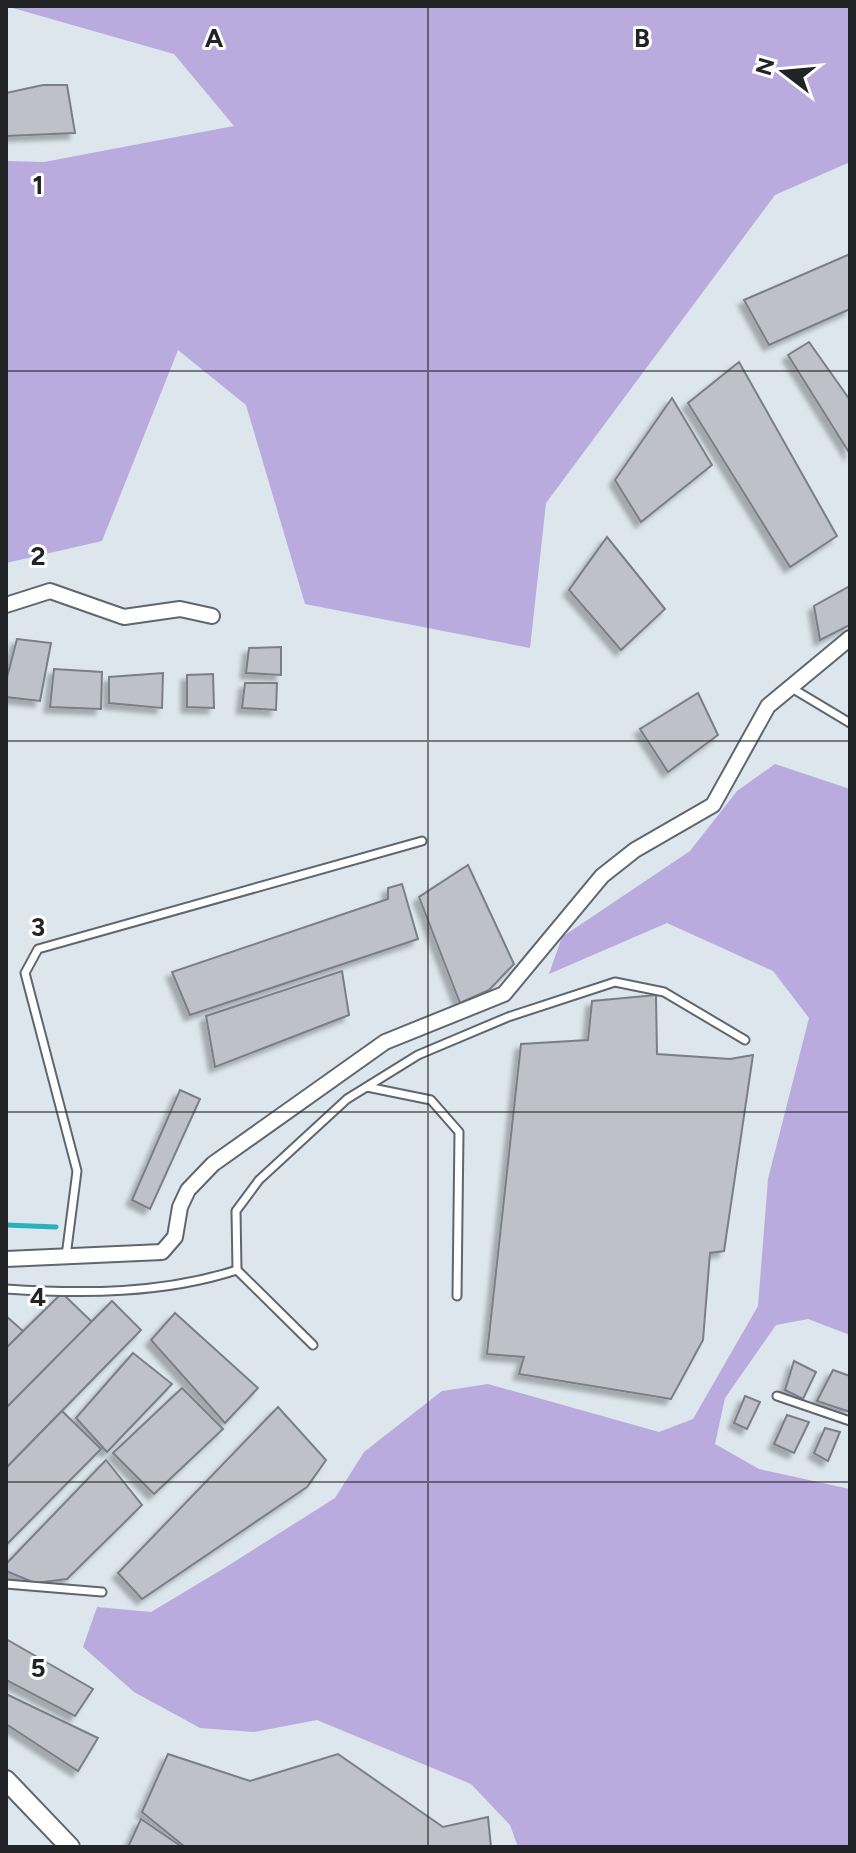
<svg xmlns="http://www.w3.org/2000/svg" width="856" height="1853" viewBox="0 0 856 1853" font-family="Figtree,sans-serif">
	<defs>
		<filter id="shadow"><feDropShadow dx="-5.5" dy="5.5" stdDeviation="2" flood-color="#0004"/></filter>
	</defs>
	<rect width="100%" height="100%" fill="#dde5ed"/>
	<g fill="#b9abde">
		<path d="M6,6H850V162L775,195L546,503L530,648L305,604L246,405L178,350L102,541L6,563V161L44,162L234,126L174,54Z"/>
		<path d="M775,764L850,789V1335L808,1319L776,1325L725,1398L715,1444L759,1469L850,1489V1847H518L510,1825L471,1784L317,1720L254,1732L200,1728L134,1692L83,1647L97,1607L151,1612L226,1567L335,1498L364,1452L442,1391L488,1384L659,1432L693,1419L758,1306L768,1179L809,1018L773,971L667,923L549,974L562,937L690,851L737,791Z"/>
	</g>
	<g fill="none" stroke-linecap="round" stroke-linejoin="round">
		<path stroke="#29b1bc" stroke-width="5" d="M6,1225L56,1227"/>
	</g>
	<g fill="#bec1ca" stroke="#7c7e87" stroke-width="2" filter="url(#shadow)">
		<path d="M43,85H67L75,133L6,136V93Z"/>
		<path d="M850,254V309L769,345L744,300Z"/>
		<path d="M809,342L850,400V454L788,355Z"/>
		<path d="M739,362L837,536L790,567L688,403Z"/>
		<path d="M672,398L712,465L641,522L615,480Z"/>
		<path d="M607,537L665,609L621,650L569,590Z"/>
		<path d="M850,586V625L820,640L814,606Z"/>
		<path d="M17,639L51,643L40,701L6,697V681Z"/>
		<path d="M281,647V675L246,673L249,648Z"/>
		<path d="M54,669L102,672L101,709L50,707Z"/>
		<path d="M163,673L162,708L109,703V677Z"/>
		<path d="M213,674L214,708L187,707V675Z"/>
		<path d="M245,683H277L276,710L242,708Z"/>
		<path d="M698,693L718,735L668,772L640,729Z"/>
		<path d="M468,865L514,964L489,990L460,1003L419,897Z"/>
		<path d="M402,884L418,939L190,1015L172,972L388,899V888Z"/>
		<path d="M342,971L349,1015L215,1067L206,1016Z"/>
		<path d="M656,995L657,1054L730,1059L753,1055L724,1251L710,1253L703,1340L671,1399L519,1374L524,1357L487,1354L521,1044L588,1040L592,1001Z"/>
		<path d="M180,1090L200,1099L150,1209L132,1200Z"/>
		<path d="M62,1293L92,1322L6,1408V1348Z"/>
		<path d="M112,1301L141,1330L6,1468V1408Z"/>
		<path d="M175,1313L258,1388L225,1423L151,1340Z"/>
		<path d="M6,1316L23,1331L6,1348Z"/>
		<path d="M133,1353L172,1384L107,1452L76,1418Z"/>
		<path d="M794,1361L816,1372L803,1399L785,1390Z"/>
		<path d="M833,1370L850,1376V1412L817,1401Z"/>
		<path d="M182,1388L223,1429L154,1494L113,1453Z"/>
		<path d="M745,1396L760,1402L747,1429L734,1423Z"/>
		<path d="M278,1407L326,1460L307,1487L142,1599L118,1573Z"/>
		<path d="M62,1411L101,1449L6,1545V1468Z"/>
		<path d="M787,1415L809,1422L794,1453L774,1444Z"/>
		<path d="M825,1428L840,1432L828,1461L814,1453Z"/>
		<path d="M106,1460L142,1505L67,1579L35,1583L6,1571V1564Z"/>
		<path d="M6,1639L93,1689L75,1716L6,1680Z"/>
		<path d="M6,1694L98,1738L78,1771L6,1724Z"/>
		<path d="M168,1754L250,1781L338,1754L443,1827L488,1817L491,1847H185L142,1812Z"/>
		<path d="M141,1819L182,1847H128Z"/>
	</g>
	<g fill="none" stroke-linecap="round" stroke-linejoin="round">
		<g stroke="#60666d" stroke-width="11">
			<g id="service">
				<path d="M790,687L850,723"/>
				<path d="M367,1087L431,1100L459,1132L457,1296"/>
				<path d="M66,1256L77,1171L25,973L38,949L422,841"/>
				<path d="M237,1270L236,1211L259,1180L347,1099L418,1055L508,1017L615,982L664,992L745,1040"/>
				<path d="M6,1289C83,1294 163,1294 237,1270L313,1345"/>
				<path d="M777,1396L850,1421"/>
				<path d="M6,1584L102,1592"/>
			</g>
		</g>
		<g stroke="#60666d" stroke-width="18">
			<g id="minor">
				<path d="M6,605L50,591L124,617L180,609L212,616"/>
				<path d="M6,1259L162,1252L175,1237L180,1207L188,1190L213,1164L385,1042L504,994L602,876L635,850L713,805L768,706L850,638"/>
			</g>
		</g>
		<g stroke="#60666d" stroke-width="22">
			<path id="tertiary" d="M6,1780L70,1847"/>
		</g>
		<use href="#service" stroke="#fff" stroke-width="7"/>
		<use href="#minor" stroke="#fff" stroke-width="14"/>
		<use href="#tertiary" stroke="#fff" stroke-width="18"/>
	</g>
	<path fill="none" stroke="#212326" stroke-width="2" stroke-opacity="0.55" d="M428,6V1847M6,371H850M6,741H850M6,1112H850M6,1482H850"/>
	<g font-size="26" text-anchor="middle" font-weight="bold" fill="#212326" stroke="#fff" stroke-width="6" stroke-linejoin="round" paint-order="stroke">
		<text x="214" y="47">A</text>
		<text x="642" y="47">B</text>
		<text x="38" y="194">1</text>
		<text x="38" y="565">2</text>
		<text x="38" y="936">3</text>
		<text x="38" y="1306">4</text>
		<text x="38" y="1677">5</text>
	</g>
	<rect width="856" height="1853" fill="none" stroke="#212326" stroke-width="16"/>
	<g transform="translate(784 72) rotate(286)" stroke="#ffffff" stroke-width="6" paint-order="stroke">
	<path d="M0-6L14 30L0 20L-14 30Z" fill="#212326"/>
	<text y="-12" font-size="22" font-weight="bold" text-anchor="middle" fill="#212326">N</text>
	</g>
</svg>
